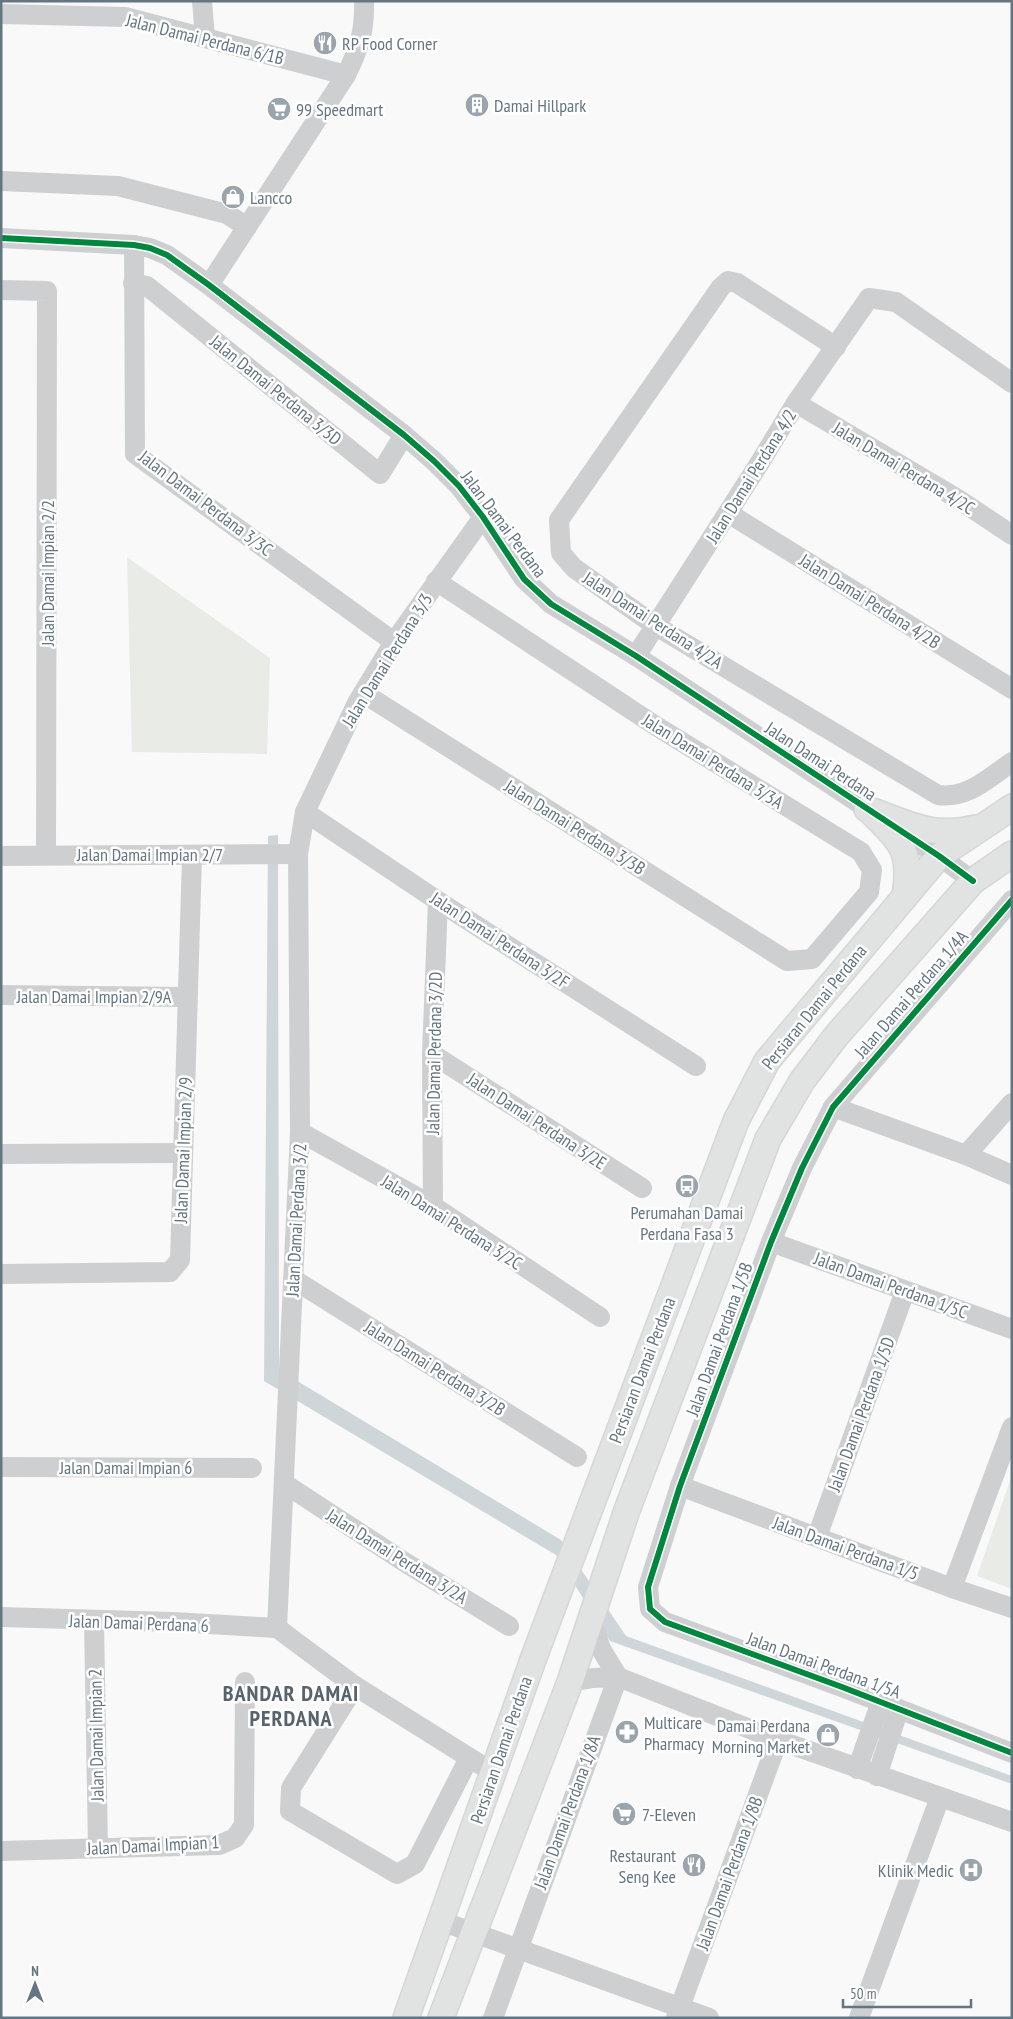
<svg xmlns="http://www.w3.org/2000/svg" width="1013" height="2019" viewBox="0 0 1013 2019" font-family="'PT Sans Narrow',sans-serif">
	<rect width="100%" height="100%" fill="#f9f9f9"/>
	<g fill="#e8ebe6">
		<path d="M127,557L270,658L267,754L132,752Z"/>
		<path d="M1012,1475V1589L977,1576Z"/>
	</g>
	<path fill="#ced6d9" d="M278,835L279,1370L561,1540L626,1636L1012,1776V1784L610,1641L556,1555L264,1381L268,836Z"/>
	<g fill="none" stroke-linecap="round" stroke-linejoin="round">
		<g stroke="#d5d6d7" stroke-width="28">
			<g id="major">
				<path d="M867,809C907,823 932,839 975,828"/>
				<path d="M872,813C902,843 912,851 905,896"/>
				<path d="M406,2018L534,1657L736,1121L767,1061L939,856L1012,807"/>
				<path d="M441,2018L570,1682L627,1510L768,1139L802,1081L837,1035L973,881L1012,854"/>
			</g>
		</g>
		<g stroke="#cecfd0" stroke-width="20">
			<path d="M202,1L205,38"/>
			<path d="M1,14L125,17L346,75"/>
			<path d="M1,181L118,186L227,214L247,227"/>
			<path d="M1,238L134,245L150,248L167,255L209,285L404,435L434,461L459,486L483,517L524,579L551,604L636,656L939,856L973,881"/>
			<path d="M134,245L135,454L394,642"/>
			<path d="M133,283L147,286L380,474L404,435"/>
			<path d="M209,285L346,75C359,49 365,31 364,1"/>
			<path d="M1,290L47,291L46,855"/>
			<path d="M836,347L737,283L728,281L721,287L559,520L561,553L574,568L656,626L938,795C968,799 988,778 1012,762"/>
			<path d="M796,403L958,499L1012,535"/>
			<path d="M728,513L1012,689"/>
			<path d="M636,656L759,464L796,403L869,298L896,302L1012,383"/>
			<path d="M363,693L787,961L812,959L869,892L872,870L861,852L656,726L436,581"/>
			<path d="M305,812L438,901L696,1066"/>
			<path d="M1,856L298,854"/>
			<path d="M1012,900L833,1107L802,1168L771,1242L680,1486L648,1587L650,1609L665,1622L842,1687L1012,1753"/>
			<path d="M1,995L187,997"/>
			<path d="M432,1054L642,1188"/>
			<path d="M833,1107L966,1155L1012,1175"/>
			<path d="M300,1132L433,1206L600,1317"/>
			<path d="M1,1154L183,1153"/>
			<path d="M966,1155L1012,1103"/>
			<path d="M433,1206L432,1054L438,901"/>
			<path d="M771,1242L1012,1329"/>
			<path d="M1,1274L170,1272L180,1260L192,856"/>
			<path d="M293,1279L577,1457"/>
			<path d="M1,1467L252,1468"/>
			<path d="M285,1484L406,1563L509,1626"/>
			<path d="M680,1486L952,1588L1012,1608"/>
			<path d="M817,1537L905,1291"/>
			<path d="M952,1588L1012,1427"/>
			<path d="M1,1617L173,1622L277,1628"/>
			<path d="M591,1619L601,1649L618,1677"/>
			<path d="M94,1621L98,1848"/>
			<path d="M277,1628L300,1132L298,854L305,812L357,703L394,642L483,517"/>
			<path d="M277,1628L355,1686L481,1765"/>
			<path d="M570,1682L593,1678L618,1677L778,1740L1012,1822"/>
			<path d="M355,1686L291,1788L290,1811L397,1874L415,1864L469,1758"/>
			<path d="M857,1769L881,1702"/>
			<path d="M877,1776L899,1709"/>
			<path d="M1,1851L219,1845L235,1838L244,1825L245,1682"/>
			<path d="M441,1921L709,2018"/>
			<path d="M493,2018L618,1677"/>
			<path d="M676,2018L778,1740"/>
			<path d="M859,2018L940,1797"/>
		</g>
		<use href="#major" stroke="#e1e2e2" stroke-width="25"/>
		<g stroke="#fff" stroke-width="9">
			<g id="cycleway">
				<path d="M1,238L134,245L150,248L167,255L209,285L404,435L434,461L459,486L483,517L524,579L551,604L636,656L939,856L973,881"/>
				<path d="M1012,900L833,1107L802,1168L771,1242L680,1486L648,1587L650,1609L665,1622L842,1687L1012,1753"/>
			</g>
		</g>
		<use href="#cycleway" stroke="#00873e" stroke-width="6"/>
	</g>
	<defs>
		<g id="restaurant-disc" transform="scale(1.25)"><circle r="9.5" fill="#99a4ac" stroke="#fff"/><path d="M-5-6h1v4h1v-4h1v4h1v-4h1v5L-1.5 .5V6h-2V.5L-5-1ZM5-6V6H3V1.5H1.5Q1.5-4 5-6Z" fill="#fff"/></g>
		<g id="building-disc" transform="scale(1.25)"><circle r="9.5" fill="#99a4ac" stroke="#fff"/><path d="M-4-6H4V6H1V3H-1V6H-4ZM-2.5-4.3h1.7v1.8h-1.7ZM.8-4.3h1.7v1.8H.8ZM-2.5-1h1.7V.8h-1.7ZM.8-1h1.7V.8H.8Z" fill="#fff"/></g>
		<g id="supermarket-disc" transform="scale(1.25)"><circle r="9.5" fill="#99a4ac" stroke="#fff"/><path d="M-6-5.5h2.5l.6 2H6L4.5 2H-2.5L-4.4-4H-6ZM-1.5 3.2a1.3 1.3 0 1 0 .1 0ZM3 3.2a1.3 1.3 0 1 0 .1 0Z" fill="#fff"/></g>
		<g id="shop-disc" transform="scale(1.25)"><circle r="9.5" fill="#99a4ac" stroke="#fff"/><path d="M-5-2.5h2.3a2.7 3.5 0 0 1 5.4 0H5L5.5 6h-11ZM-1.5-2.5h3a1.5 2.3 0 0 0-3 0Z" fill="#fff"/></g>
		<g id="bus-disc" transform="scale(1.25)"><circle r="9.5" fill="#99a4ac" stroke="#fff"/><path d="M-5-6H5V4H4V6H2V4H-2V6H-4V4H-5ZM-3.5-4V0h7V-4ZM-3.5 1.2v1.5H-2V1.2ZM2 1.2v1.5H3.5V1.2Z" fill="#fff"/></g>
		<g id="pharmacy-disc" transform="scale(1.25)"><circle r="9.5" fill="#99a4ac" stroke="#fff"/><path d="M-2-6h4v4h4v4h-4v4h-4v-4h-4v-4h4Z" fill="#fff"/></g>
		<g id="hospital-disc" transform="scale(1.25)"><circle r="9.5" fill="#99a4ac" stroke="#fff"/><path d="M-5-5h3v3.5h4V-5h3V5h-3V1.5h-4V5h-3Z" fill="#fff"/></g>
	</defs>
	<g fill-rule="evenodd">
		<use href="#restaurant-disc" x="325" y="43"/>
		<use href="#building-disc" x="477" y="105"/>
		<use href="#supermarket-disc" x="279" y="109"/>
		<use href="#shop-disc" x="233" y="197"/>
		<use href="#bus-disc" x="687" y="1186"/>
		<use href="#pharmacy-disc" x="627" y="1732"/>
		<use href="#shop-disc" x="828" y="1735"/>
		<use href="#supermarket-disc" x="624" y="1814"/>
		<use href="#restaurant-disc" x="694" y="1865"/>
		<use href="#hospital-disc" x="971" y="1870"/>
	</g>
	<g text-anchor="middle" dominant-baseline="central" stroke-width="5" stroke-linejoin="round" paint-order="stroke">
		<g font-size="18" fill="#657683" stroke="#fff">
			<text transform="translate(205 39) rotate(14)">Jalan Damai Perdana 6/1B</text>
			<text transform="translate(276 390) rotate(39)">Jalan Damai Perdana 3/3D</text>
			<text transform="translate(904 468) rotate(31)">Jalan Damai Perdana 4/2C</text>
			<text transform="translate(751 476) rotate(-58)">Jalan Damai Perdana 4/2</text>
			<text transform="translate(206 503) rotate(37)">Jalan Damai Perdana 3/3C</text>
			<text transform="translate(504 524) rotate(53)">Jalan Damai Perdana</text>
			<text transform="translate(47 573) rotate(-90)">Jalan Damai Impian 2/2</text>
			<text transform="translate(870 601) rotate(32)">Jalan Damai Perdana 4/2B</text>
			<text transform="translate(653 620) rotate(33)">Jalan Damai Perdana 4/2A</text>
			<text transform="translate(387 660) rotate(-58)">Jalan Damai Perdana 3/3</text>
			<text transform="translate(713 761) rotate(32)">Jalan Damai Perdana 3/3A</text>
			<text transform="translate(821 761) rotate(33)">Jalan Damai Perdana</text>
			<text transform="translate(575 827) rotate(32)">Jalan Damai Perdana 3/3B</text>
			<text x="150" y="854">Jalan Damai Impian 2/7</text>
			<text transform="translate(500 940) rotate(33)">Jalan Damai Perdana 3/2F</text>
			<text transform="translate(911 994) rotate(-49)">Jalan Damai Perdana 1/4A</text>
			<text x="94" y="996">Jalan Damai Impian 2/9A</text>
			<text transform="translate(814 1007) rotate(-51)">Persiaran Damai Perdana</text>
			<text transform="translate(434 1053) rotate(-89)">Jalan Damai Perdana 3/2D</text>
			<text transform="translate(537 1121) rotate(33)">Jalan Damai Perdana 3/2E</text>
			<text transform="translate(183 1150) rotate(-88)">Jalan Damai Impian 2/9</text>
			<text transform="translate(296 1220) rotate(-87)">Jalan Damai Perdana 3/2</text>
			<text transform="translate(452 1222) rotate(32)">Jalan Damai Perdana 3/2C</text>
			<text transform="translate(891 1285) rotate(20)">Jalan Damai Perdana 1/5C</text>
			<text transform="translate(719 1339) rotate(-70)">Jalan Damai Perdana 1/5B</text>
			<text transform="translate(435 1368) rotate(32)">Jalan Damai Perdana 3/2B</text>
			<text transform="translate(642 1370) rotate(-69)">Persiaran Damai Perdana</text>
			<text transform="translate(861 1414) rotate(-70)">Jalan Damai Perdana 1/5D</text>
			<text x="126" y="1467">Jalan Damai Impian 6</text>
			<text transform="translate(846 1548) rotate(20)">Jalan Damai Perdana 1/5</text>
			<text transform="translate(397 1556) rotate(32)">Jalan Damai Perdana 3/2A</text>
			<text transform="translate(139 1623) rotate(2)">Jalan Damai Perdana 6</text>
			<text transform="translate(824 1665) rotate(20)">Jalan Damai Perdana 1/5A</text>
			<text transform="translate(96 1735) rotate(-91)">Jalan Damai Impian 2</text>
			<text transform="translate(501 1750) rotate(-71)">Persiaran Damai Perdana</text>
			<text transform="translate(567 1812) rotate(-70)">Jalan Damai Perdana 1/8A</text>
			<text transform="translate(153 1845) rotate(-3)">Jalan Damai Impian 1</text>
			<text transform="translate(729 1873) rotate(-70)">Jalan Damai Perdana 1/8B</text>
		</g>
		<g font-size="18" fill="#657683" stroke="#fff" text-anchor="start">
			<text x="342" y="43">RP Food Corner</text>
			<text x="494" y="105">Damai Hillpark</text>
			<text x="296" y="109">99 Speedmart</text>
			<text x="250" y="197">Lancco</text>
			<text x="687" y="1212" text-anchor="middle">Perumahan Damai<tspan x="687" dy="21">Perdana Fasa 3</tspan></text>
			<text x="644" y="1722">Multicare<tspan x="644" dy="21">Pharmacy</tspan></text>
			<text x="810" y="1725" text-anchor="end">Damai Perdana<tspan x="810" dy="21">Morning Market</tspan></text>
			<text x="642" y="1814">7-Eleven</text>
			<text x="676" y="1855" text-anchor="end">Restaurant<tspan x="676" dy="21">Seng Kee</tspan></text>
			<text x="954" y="1870" text-anchor="end">Klinik Medic</text>
		</g>
		<g font-size="22" font-weight="bold" letter-spacing="1" fill="#57646e" stroke="#fff">
			<text x="291" y="1693">BANDAR DAMAI<tspan x="291" dy="25">PERDANA</tspan></text>
		</g>
	</g>
	<rect width="1013" height="2019" fill="none" stroke="#657683" stroke-width="5"/>
	<g transform="translate(35 1984)" stroke="#ffffff" stroke-width="4" paint-order="stroke">
	<path d="M0-4L9 19L0 12L-9 19Z" fill="#657683"/>
	<text y="-8" font-size="14" font-weight="bold" text-anchor="middle" fill="#657683">N</text>
	</g>
	<path d="M843 1999v8h128v-8" fill="none" stroke="#657683" stroke-width="2.5"/>
	<text x="850" y="1999" font-size="15" fill="#657683" stroke="#ffffff" stroke-width="4" paint-order="stroke">50 m</text>
</svg>
